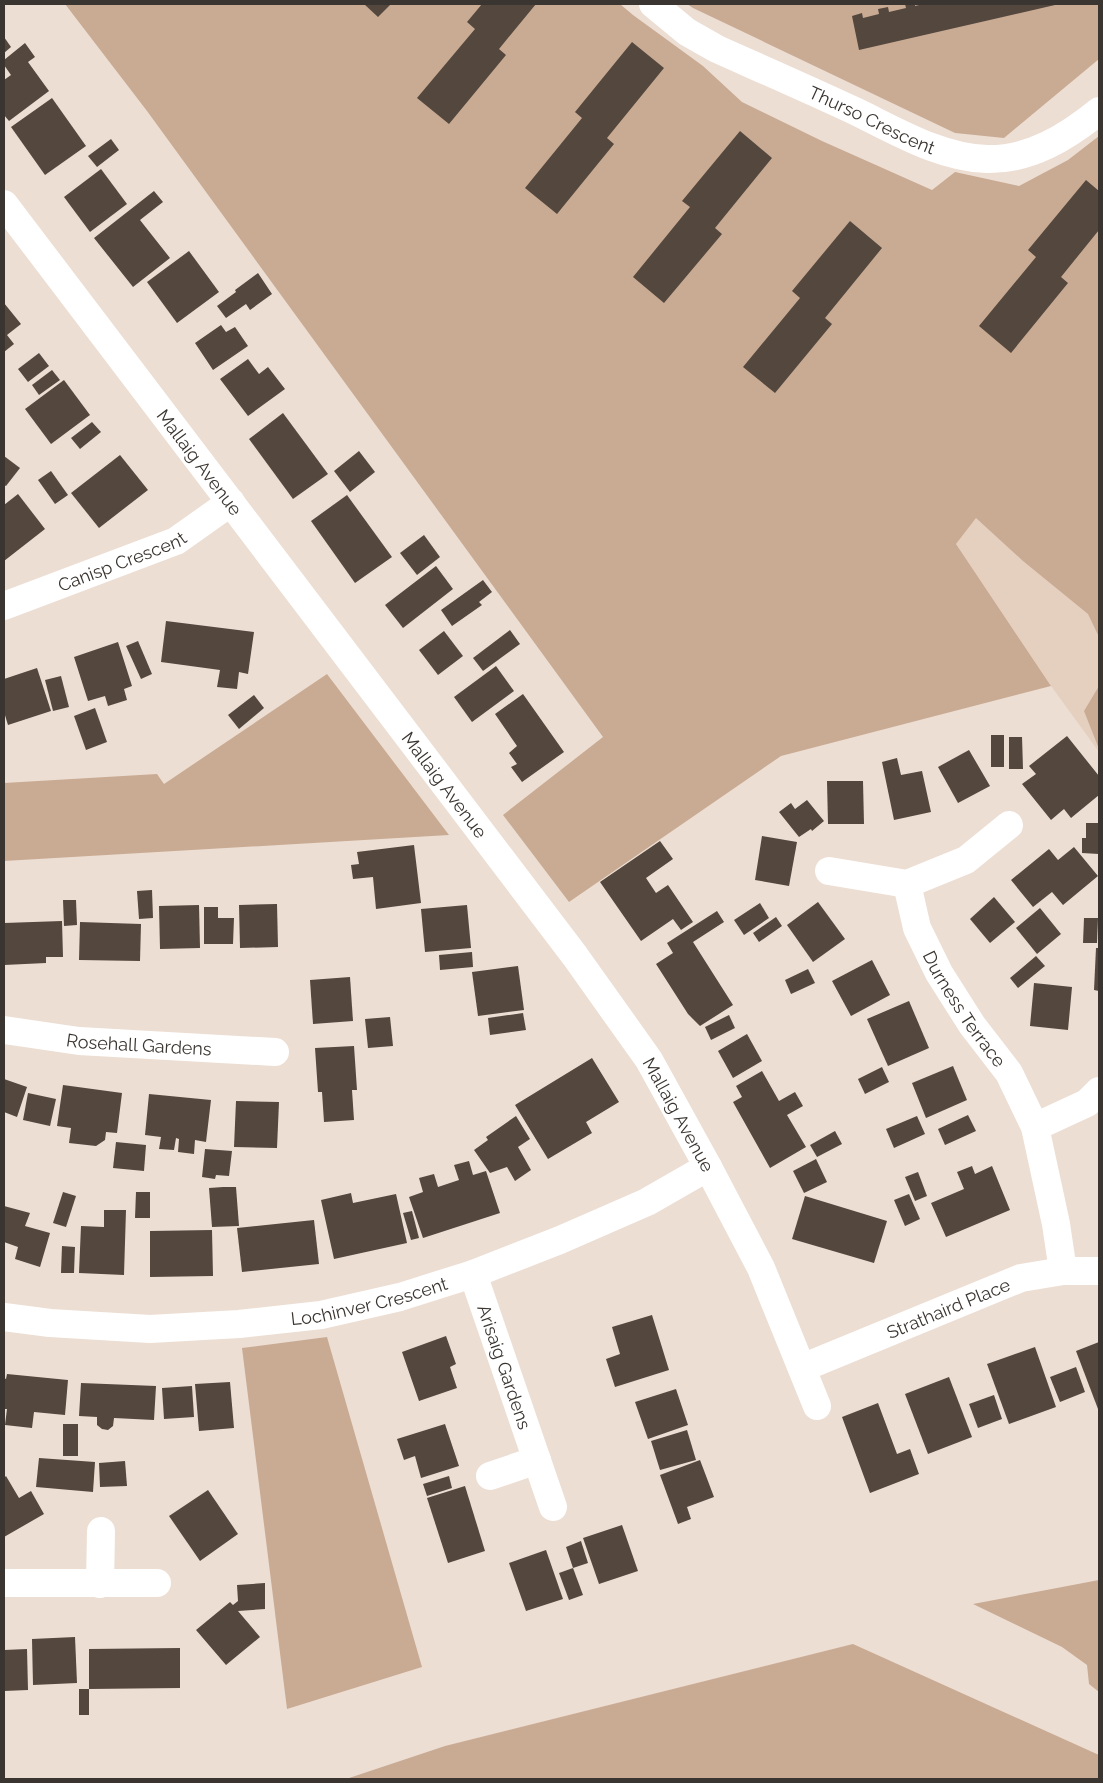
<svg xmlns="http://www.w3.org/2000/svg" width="1103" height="1783" viewBox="0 0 1103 1783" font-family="Raleway,sans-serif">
	<rect width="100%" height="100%" fill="#edded3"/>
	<path fill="#e5d0c0" d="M1099,385V752L1051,686L956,544L1053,415Z"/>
	<g fill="#c9ab94">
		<path d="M65,4H620L633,15L703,66L742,102L822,141L932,190L955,172L1019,186L1068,160L1099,136V637L1088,614L1023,561L976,518L956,544L1051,686L781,756L569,902L503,815L603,737L147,111Z"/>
		<path d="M687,4H1099V59L1004,138L955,133L693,8Z"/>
		<path d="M327,674L449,835L4,861V783L157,774L164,784Z"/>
		<path d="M1099,686V749L1084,711Z"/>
		<path d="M327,1337L422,1667L287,1709L242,1348Z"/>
		<path d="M1099,1580V1692L1089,1684L1087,1665L1062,1647L973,1604Z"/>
		<path d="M853,1644L1099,1755V1779H346L445,1746Z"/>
	</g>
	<g fill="#53473e">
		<path d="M364,4H391L378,17Z"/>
		<path d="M482,4H536L499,49L506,55L449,124L417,98L475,29L467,22Z"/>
		<path d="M905,4H915V6L923,4L1055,5L859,50L852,16L862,13L863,18L879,14L878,9L888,7L889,12L906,8Z"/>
		<path d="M4,37L11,47L4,53Z"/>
		<path d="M632,42L664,68L607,138L614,144L557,214L525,188L582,118L575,112Z"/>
		<path d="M25,43L35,57L28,62L49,91L9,121L4,115V80L11,75L4,65V60Z"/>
		<path d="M52,98L86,146L45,175L11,127Z"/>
		<path d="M740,131L772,158L715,228L722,234L664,303L633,277L690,207L682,201Z"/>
		<path d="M111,139L119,150L97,167L88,156Z"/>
		<path d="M101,169L127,204L90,232L64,197Z"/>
		<path d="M1086,180L1099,191V230L1061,277L1068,283L1011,353L979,326L1036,257L1028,250Z"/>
		<path d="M154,191L163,202L140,220L170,258L133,287L94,238Z"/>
		<path d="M850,221L882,248L825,318L832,324L775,393L743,367L800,298L792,291Z"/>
		<path d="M189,251L219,292L177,323L147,282Z"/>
		<path d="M258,273L272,294L250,310L246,304L226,318L217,306L236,292L235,290Z"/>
		<path d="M4,303L21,324L7,335L14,344L4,352Z"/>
		<path d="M221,325L226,332L235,327L248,346L213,370L195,343Z"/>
		<path d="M39,353L49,366L28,382L18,369Z"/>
		<path d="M248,359L259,374L268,367L285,389L248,416L220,379Z"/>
		<path d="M52,370L60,380L39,395L32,385Z"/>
		<path d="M64,380L90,415L51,444L25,409Z"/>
		<path d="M283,413L328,474L293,499L249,439Z"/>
		<path d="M92,422L101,432L80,449L71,438Z"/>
		<path d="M359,451L375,472L350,492L334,471Z"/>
		<path d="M120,455L148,490L99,528L71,493Z"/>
		<path d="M4,456L20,468L6,486L4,485Z"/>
		<path d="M51,471L68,495L55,504L38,480Z"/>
		<path d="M18,494L45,529L4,561V505Z"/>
		<path d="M347,495L392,557L355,583L311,521Z"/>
		<path d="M424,535L440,557L417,575L400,553Z"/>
		<path d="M436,566L453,589L403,628L385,605Z"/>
		<path d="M483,580L492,592L479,602L482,605L452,626L441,610Z"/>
		<path d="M166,621L254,632L248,674L239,672L237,689L217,687L220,670L161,662Z"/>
		<path d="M510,630L520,644L483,671L473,658Z"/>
		<path d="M444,631L463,656L438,675L419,650Z"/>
		<path d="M138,641L152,674L141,679L126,646Z"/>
		<path d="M118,642L132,686L124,689L127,700L108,706L105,696L88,701L74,657Z"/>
		<path d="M496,666L514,691L472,722L454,697Z"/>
		<path d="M37,668L51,711L8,725L4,712V679Z"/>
		<path d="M61,676L69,707L53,711L45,680Z"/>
		<path d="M523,694L564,752L522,782L511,767L517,764L509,753L517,746L495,714Z"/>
		<path d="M254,695L264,708L239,729L228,715Z"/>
		<path d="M95,708L107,742L86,750L74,716Z"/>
		<rect x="991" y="735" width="13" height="32"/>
		<path d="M1067,736L1099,776V795L1071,818L1064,809L1051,820L1022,784L1036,774L1029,766Z"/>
		<path d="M1009,737H1022L1023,769H1009Z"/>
		<path d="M969,750L990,786L958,803L938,767Z"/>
		<path d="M897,758L901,775L922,771L931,812L894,820L882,762Z"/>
		<path d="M827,781H863L864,824H828Z"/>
		<path d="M807,800L824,821L812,831L811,829L799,837L779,812L791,803L795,809Z"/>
		<path d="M1086,823H1099V854L1082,853V838H1086Z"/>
		<path d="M762,836L797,842L789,886L755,880Z"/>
		<path d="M660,841L673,859L646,878L656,893L668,885L693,922L681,930L673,919L641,941L600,882Z"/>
		<path d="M414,845L421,903L376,909L373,877L353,879L351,865L359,864L357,852Z"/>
		<path d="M1074,847L1098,876L1063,905L1052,892L1033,907L1011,880L1049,849L1058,860Z"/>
		<path d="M152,890L153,918L139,919L137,891Z"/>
		<path d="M994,897L1015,922L990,943L970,919Z"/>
		<path d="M63,900H76L77,925L64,926Z"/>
		<path d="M818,902L845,939L813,962L787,925Z"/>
		<path d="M760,903L769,918L744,935L734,920Z"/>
		<path d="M277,904L278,947L240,948L239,905Z"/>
		<path d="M199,905L200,948L160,949L159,906Z"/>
		<path d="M467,905L471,948L425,952L421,909Z"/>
		<path d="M204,907H218V918H234L233,944H204Z"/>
		<path d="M1040,908L1061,934L1037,954L1016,928Z"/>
		<path d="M717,911L724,922L693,942L733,1005L700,1026L688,1014L656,964L673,953L667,943Z"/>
		<path d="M776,917L782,926L759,942L753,933Z"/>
		<path d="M1084,918H1098L1097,943H1083Z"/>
		<path d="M62,921L63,957H46V963L4,965V923Z"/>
		<path d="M80,922L141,924L140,961L79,960Z"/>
		<path d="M1096,948H1099V991L1094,990Z"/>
		<path d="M472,952L473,967L440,970L439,955Z"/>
		<path d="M1036,956L1045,966L1018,988L1010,978Z"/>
		<path d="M872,960L890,995L851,1016L832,981Z"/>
		<path d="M518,966L524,1010L478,1016L472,972Z"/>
		<path d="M808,969L815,983L791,994L785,980Z"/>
		<path d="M350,977L353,1021L313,1024L310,980Z"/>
		<path d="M1034,983L1072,987L1068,1030L1030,1026Z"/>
		<path d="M909,1001L929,1048L888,1066L867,1019Z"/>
		<path d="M523,1013L526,1030L490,1035L488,1018Z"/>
		<path d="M729,1015L735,1028L711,1040L705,1027Z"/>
		<path d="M390,1017L393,1046L368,1048L365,1019Z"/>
		<path d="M747,1034L762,1061L733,1078L718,1051Z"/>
		<path d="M354,1046L357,1090H352L354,1120L324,1122L322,1092H318L315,1048Z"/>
		<path d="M592,1058L619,1102L586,1122L592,1133L548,1159L515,1105Z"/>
		<path d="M953,1066L967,1100L926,1118L912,1083Z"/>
		<path d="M882,1067L889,1082L865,1094L858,1079Z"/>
		<path d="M762,1071L779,1101L795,1092L803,1106L787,1115L806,1147L770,1168L733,1102L742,1097L736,1086Z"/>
		<path d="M4,1079L27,1087L17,1117L4,1112Z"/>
		<path d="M63,1085L122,1093L117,1133L106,1132L105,1140L96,1146L69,1143L71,1128L57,1126Z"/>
		<path d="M28,1093L56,1099L50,1126L23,1120Z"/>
		<path d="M149,1094L211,1100L206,1142L195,1140L194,1154L178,1152L179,1139L176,1138L174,1150L159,1149L161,1137L145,1135Z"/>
		<path d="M236,1101L279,1102L277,1148L234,1147Z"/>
		<path d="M968,1115L976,1131L945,1145L938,1129Z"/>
		<path d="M516,1116L530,1139L518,1147L531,1170L515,1181L507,1167L490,1173L474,1150L488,1140L486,1137Z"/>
		<path d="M917,1116L925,1134L894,1148L886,1129Z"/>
		<path d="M835,1131L842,1144L817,1157L810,1145Z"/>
		<path d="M116,1142L146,1145L144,1171L113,1168Z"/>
		<path d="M205,1149L232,1151L229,1176L216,1175L215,1179L202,1177Z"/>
		<path d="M816,1159L827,1182L804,1193L793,1171Z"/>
		<path d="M469,1161L473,1175L486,1171L500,1213L423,1238L409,1197L423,1192L419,1178L434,1174L438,1187L459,1180L454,1165Z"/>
		<path d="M972,1166L975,1174L992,1166L1010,1210L946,1237L931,1203L964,1189L957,1172Z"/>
		<path d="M918,1172L927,1196L915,1201L905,1177Z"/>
		<path d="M223,1187H236L239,1226L212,1227L209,1188Z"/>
		<path d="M63,1192L76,1196L66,1227L53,1223Z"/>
		<path d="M136,1192H150V1218H135Z"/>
		<path d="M351,1193L353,1203L396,1194L407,1243L334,1259L321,1200Z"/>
		<path d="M909,1194L920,1219L905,1226L894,1200Z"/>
		<path d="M805,1196L887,1221L874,1263L792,1239Z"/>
		<path d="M4,1206L30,1213L25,1226L50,1233L40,1267L15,1259L18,1247L4,1242Z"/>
		<path d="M104,1210H126L124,1275L79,1273L81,1226L104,1227Z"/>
		<path d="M412,1211L419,1238L411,1240L403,1213Z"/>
		<path d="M314,1220L319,1264L242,1272L237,1228Z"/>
		<path d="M212,1230L213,1276L150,1277V1231Z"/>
		<path d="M62,1246L75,1247L74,1273H61Z"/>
		<path d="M652,1315L669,1370L615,1387L606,1359L620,1354L612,1327Z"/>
		<path d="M446,1336L456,1364L450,1367L457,1388L419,1401L402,1352Z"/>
		<path d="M1099,1342V1409H1098L1076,1351Z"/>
		<path d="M1035,1347L1056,1407L1009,1424L987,1364Z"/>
		<path d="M1076,1367L1085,1392L1060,1402L1050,1377Z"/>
		<path d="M7,1374L68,1380L65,1415L34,1412L32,1428L5,1425L7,1409H4V1378L6,1379Z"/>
		<path d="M949,1377L972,1437L928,1454L905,1394Z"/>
		<path d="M230,1382L234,1428L199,1431L195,1384Z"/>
		<path d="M81,1383L156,1386L154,1420L114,1418L113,1426L108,1430L102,1429L97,1425V1417L79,1416Z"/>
		<path d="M192,1386L194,1417L164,1419L162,1388Z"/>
		<path d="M676,1389L688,1425L648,1439L635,1402Z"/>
		<path d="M994,1395L1002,1419L978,1428L969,1404Z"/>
		<path d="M878,1403L897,1454L910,1449L919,1474L870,1493L842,1417Z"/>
		<rect x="63" y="1424" width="15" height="32"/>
		<path d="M445,1424L459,1466L421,1478L415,1456L404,1460L397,1439Z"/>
		<path d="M687,1430L696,1460L660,1470L651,1441Z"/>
		<path d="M39,1458L95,1462L93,1492L36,1487Z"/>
		<path d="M700,1460L714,1497L687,1507L691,1519L678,1524L660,1475Z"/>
		<path d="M125,1461L127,1486L100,1487L99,1463Z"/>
		<path d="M6,1476L19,1498L31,1491L44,1514L4,1537V1478Z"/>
		<path d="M449,1476L452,1488L427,1496L423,1484Z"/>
		<path d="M465,1486L485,1551L448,1563L427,1498Z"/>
		<path d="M208,1490L238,1534L200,1561L169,1516Z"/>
		<path d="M622,1525L638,1571L599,1584L583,1538Z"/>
		<path d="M581,1541L588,1563L573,1568L566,1547Z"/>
		<path d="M546,1550L563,1599L526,1611L509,1563Z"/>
		<path d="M573,1568L583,1595L569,1600L559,1573Z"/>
		<path d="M265,1583V1609L238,1611L260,1637L226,1665L196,1630L230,1602L233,1605L238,1601L237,1585Z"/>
		<path d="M75,1637L77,1683L33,1685L32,1639Z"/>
		<path d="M180,1648V1688L89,1689V1649Z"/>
		<path d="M27,1649L28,1690L4,1691V1650Z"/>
		<rect x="79" y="1689" width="10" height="26"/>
	</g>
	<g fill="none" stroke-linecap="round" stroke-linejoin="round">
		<g stroke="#fff" stroke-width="28">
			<path id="s1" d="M653,4L687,32L717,49C764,70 812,91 859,113C898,132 942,158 987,159C1030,160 1067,137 1099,111"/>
			<path id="s2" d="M4,204L575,956L649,1060L708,1167L761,1268L817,1406"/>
			<path id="s3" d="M4,606L176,541L231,502"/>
			<path d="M829,871L907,884L966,860L1009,825"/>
			<path id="s4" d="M907,884L917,928L939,973L972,1025L1009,1073L1035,1127L1056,1224L1063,1271"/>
			<path id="s5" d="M4,1030L79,1041L275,1052"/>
			<path d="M1035,1127L1087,1103L1099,1091"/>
			<path id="s6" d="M473,1274L553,1507"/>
			<path id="s7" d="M4,1317L50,1323L150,1329L239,1324L321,1315L400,1297L473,1274L560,1240L647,1202L708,1167"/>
			<path id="s8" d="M802,1368L1021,1278L1063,1271H1099"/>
			<path d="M490,1476L537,1460"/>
			<path d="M4,1583H157"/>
			<path d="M100,1584L101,1531"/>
		</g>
	</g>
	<g text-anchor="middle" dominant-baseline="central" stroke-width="5" stroke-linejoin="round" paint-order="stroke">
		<g font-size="18" fill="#3b3531" stroke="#edded3">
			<text stroke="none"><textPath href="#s1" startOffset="249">Thurso Crescent</textPath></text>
			<text stroke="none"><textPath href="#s2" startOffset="324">Mallaig Avenue</textPath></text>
			<text stroke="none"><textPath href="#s3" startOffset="126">Canisp Crescent</textPath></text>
			<text stroke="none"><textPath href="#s2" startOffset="729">Mallaig Avenue</textPath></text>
			<text stroke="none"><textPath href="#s4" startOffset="139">Durness Terrace</textPath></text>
			<text stroke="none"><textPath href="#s5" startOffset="136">Rosehall Gardens</textPath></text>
			<text stroke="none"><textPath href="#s2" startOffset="1134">Mallaig Avenue</textPath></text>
			<text stroke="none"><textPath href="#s7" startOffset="368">Lochinver Crescent</textPath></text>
			<text stroke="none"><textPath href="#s8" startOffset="158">Strathaird Place</textPath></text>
			<text stroke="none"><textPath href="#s6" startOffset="98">Arisaig Gardens</textPath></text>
		</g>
	</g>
	<rect width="1103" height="1783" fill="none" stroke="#3b3531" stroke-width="10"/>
</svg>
